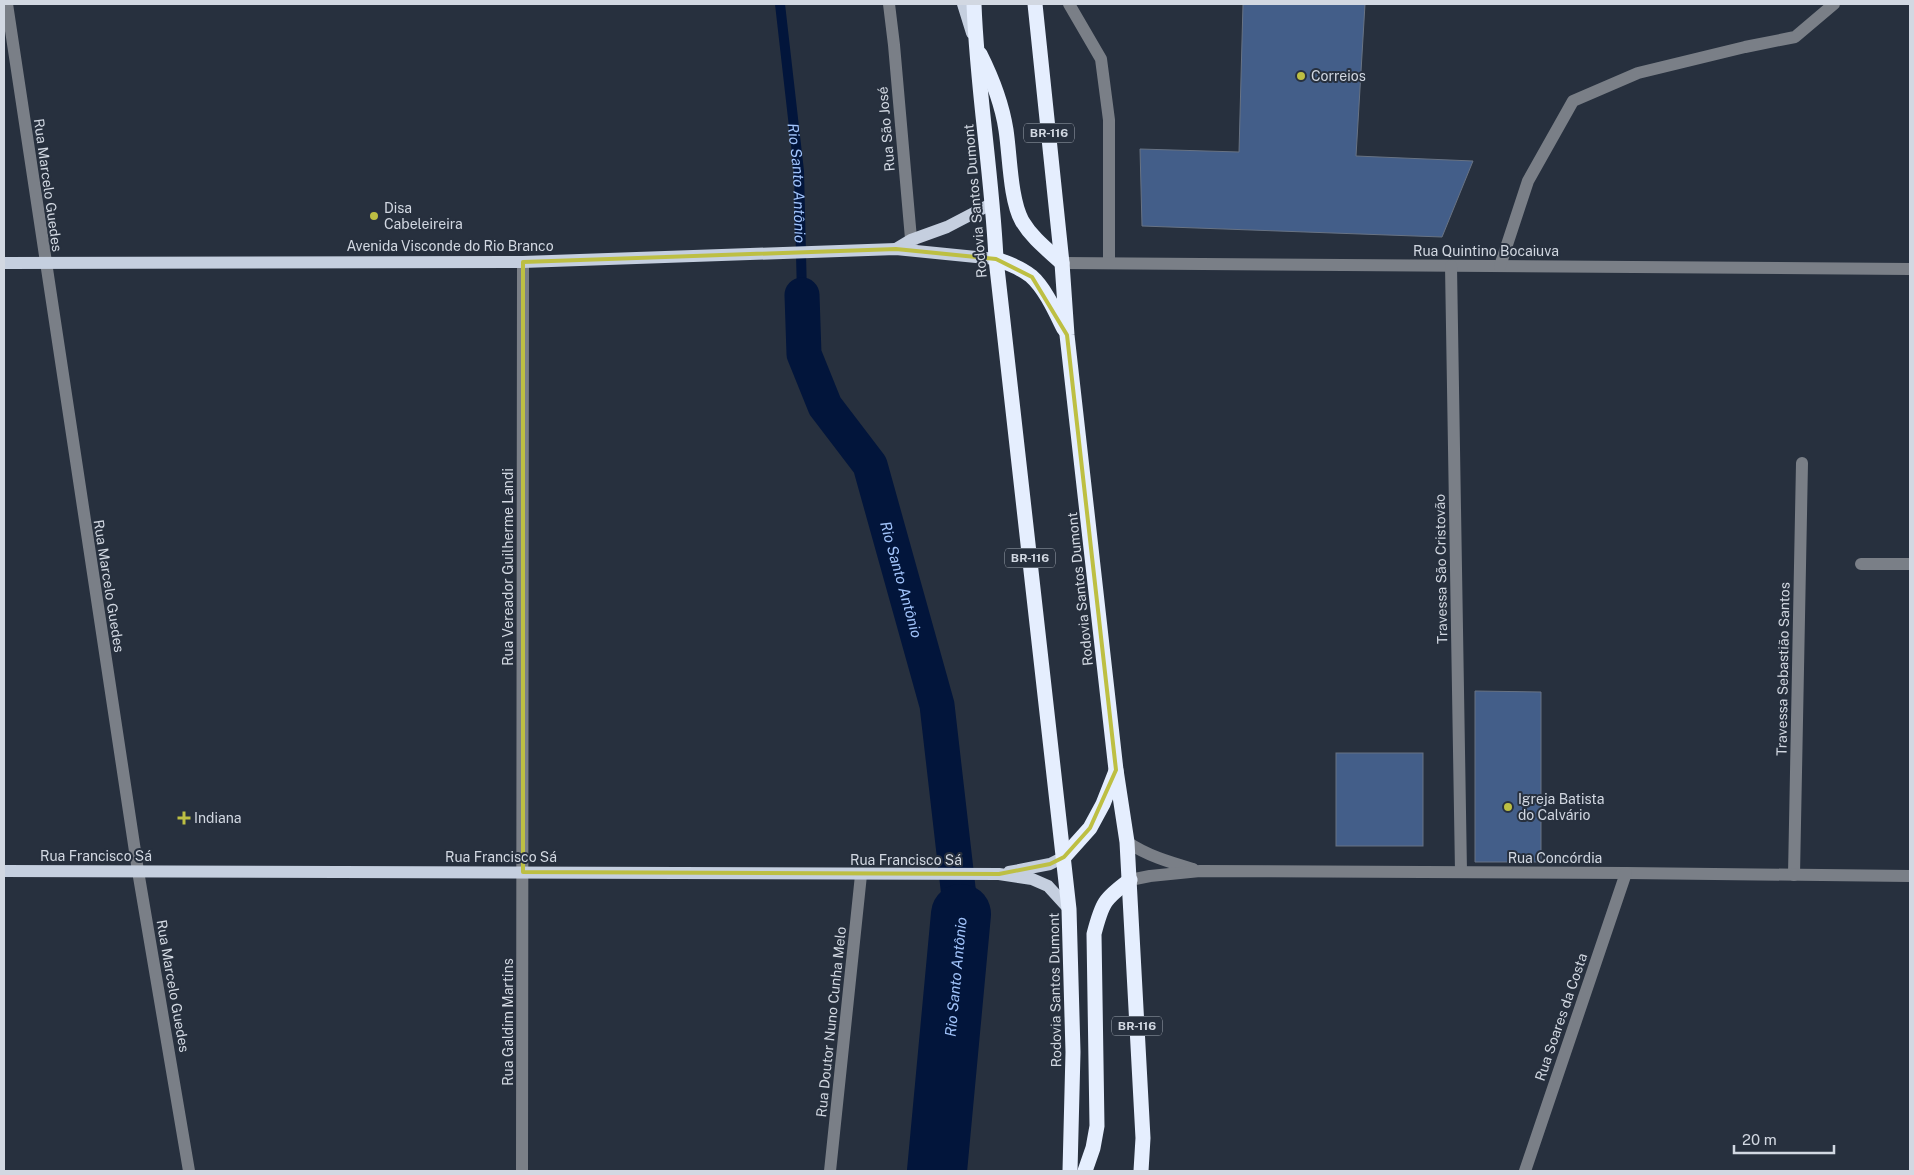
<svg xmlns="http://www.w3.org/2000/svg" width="1914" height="1175" viewBox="0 0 1914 1175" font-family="'Public Sans',sans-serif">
	<rect width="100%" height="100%" fill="#27303e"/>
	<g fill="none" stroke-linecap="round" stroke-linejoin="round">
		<path stroke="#02153b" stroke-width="10" id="s1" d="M780,4L799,171L802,295"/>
		<path stroke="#02153b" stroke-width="35" id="s2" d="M802,295L804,354L825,406L870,465L937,705L961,914"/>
		<path stroke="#02153b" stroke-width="60" id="s3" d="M937,1171L961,914"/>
	</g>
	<g fill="#435e89" stroke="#687384">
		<path d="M1243,4H1365L1356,156L1473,161L1442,237L1142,226L1140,149L1239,152Z"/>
		<path d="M1475,691L1541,692V862H1475Z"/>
		<rect x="1336" y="753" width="87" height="93"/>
	</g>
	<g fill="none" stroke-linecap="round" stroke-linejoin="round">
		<g stroke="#7a7f87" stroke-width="12">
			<path d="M7,4L138,871L189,1171"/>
			<path d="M889,4L894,45L912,250"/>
			<path d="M1069,4L1101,59L1109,120V262"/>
			<path d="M1062,263L1910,269"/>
			<path d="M1451,266L1461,872"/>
			<path d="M1500,266L1528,181L1573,101L1638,73L1745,47L1795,37L1834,4"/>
			<path d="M1861,564H1910"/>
			<path d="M1127,842C1148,856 1169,862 1193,869"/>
			<path d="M1794,875L1802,463"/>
			<path d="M1130,880L1150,876L1200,871L1626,873L1910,876"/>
			<path d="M522,1171L523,262"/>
			<path d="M830,1171L861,875"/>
			<path d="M1525,1171L1626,873"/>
		</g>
		<g stroke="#c5cfdf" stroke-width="12">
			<path d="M963,4L972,33"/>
			<path d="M896,249L911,240L947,227L993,203"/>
			<path d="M4,263L523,262L896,249L996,259"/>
			<path d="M4,871L999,874L1032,879L1048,886L1069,909"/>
			<path d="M1009,872L1050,864L1064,857"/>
		</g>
		<g stroke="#e5eefe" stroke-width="15">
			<path d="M974,4C977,89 992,173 996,259L1069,909L1073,1052L1070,1171"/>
			<path d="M1035,4L1062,263L1067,335L1116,770L1127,842L1143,1138L1141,1171"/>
			<path d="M980,54C992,78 1002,104 1006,130C1010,156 1010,199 1022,221C1032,238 1048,250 1062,263"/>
			<path d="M996,259C1008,263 1021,268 1031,276C1045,288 1056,313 1064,329"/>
			<path d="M1064,857L1090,828L1103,804L1116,771"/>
			<path d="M1085,1171L1093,1148L1097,1126L1094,934C1102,903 1104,899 1130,880"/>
		</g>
	</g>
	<path fill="none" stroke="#bdbf43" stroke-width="4" stroke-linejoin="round" d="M896,249L996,259L1032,277L1067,335L1116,770L1090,828L1064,857L1050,864L999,874L523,872V262Z"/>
	<g fill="#bdbf43" stroke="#27303e" stroke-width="2">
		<circle cx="1301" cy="76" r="5"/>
		<circle cx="374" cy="216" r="5"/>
		<circle cx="1508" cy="807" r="5"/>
		<path d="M181.5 810.5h5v5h5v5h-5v5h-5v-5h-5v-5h5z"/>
	</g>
	<g text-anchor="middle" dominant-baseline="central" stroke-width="4" stroke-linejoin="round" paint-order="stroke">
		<g fill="#27303e" stroke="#9fa6b1" stroke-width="1">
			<rect x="1024" y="123.5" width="50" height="19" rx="4"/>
			<rect x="1005" y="548.5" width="50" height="19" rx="4"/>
			<rect x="1112" y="1016.5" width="50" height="19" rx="4"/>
		</g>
		<g font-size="12" font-weight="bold" fill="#d2d8e2">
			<text x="1049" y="133">BR-116</text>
			<text x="1030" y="558">BR-116</text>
			<text x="1137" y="1026">BR-116</text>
		</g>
		<g font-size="14" fill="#d2d8e2" stroke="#27303e" text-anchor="start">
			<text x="1311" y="76">Correios</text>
			<text x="384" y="208">Disa<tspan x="384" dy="16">Cabeleireira</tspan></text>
			<text x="1518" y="799">Igreja Batista<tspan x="1518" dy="16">do Calvário</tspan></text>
			<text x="194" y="818">Indiana</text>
		</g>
		<g font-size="14" fill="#d2d8e2" stroke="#27303e">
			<text transform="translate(886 129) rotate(-95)">Rua São José</text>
			<text transform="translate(48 185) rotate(82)">Rua Marcelo Guedes</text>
			<text transform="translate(975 201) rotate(-95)">Rodovia Santos Dumont</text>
			<text x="450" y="246">Avenida Visconde do Rio Branco</text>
			<text x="1486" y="251">Rua Quintino Bocaiuva</text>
			<text transform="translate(508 567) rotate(-90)">Rua Vereador Guilherme Landi</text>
			<text transform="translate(1441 569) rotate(-91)">Travessa São Cristovão</text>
			<text transform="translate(109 586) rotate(81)">Rua Marcelo Guedes</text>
			<text transform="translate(1080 589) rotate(-96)">Rodovia Santos Dumont</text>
			<text transform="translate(1783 669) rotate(-89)">Travessa Sebastião Santos</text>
			<text x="96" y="856">Rua Francisco Sá</text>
			<text x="501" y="857">Rua Francisco Sá</text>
			<text x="1555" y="858">Rua Concórdia</text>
			<text x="906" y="860">Rua Francisco Sá</text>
			<text transform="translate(173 986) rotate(80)">Rua Marcelo Guedes</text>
			<text transform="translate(1055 990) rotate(-91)">Rodovia Santos Dumont</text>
			<text transform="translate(1561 1017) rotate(-71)">Rua Soares da Costa</text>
			<text transform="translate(508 1022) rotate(-90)">Rua Galdim Martins</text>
			<text transform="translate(831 1022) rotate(-84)">Rua Doutor Nuno Cunha Melo</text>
		</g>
		<g font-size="15" font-style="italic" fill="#a1c3fa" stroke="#27303e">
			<text stroke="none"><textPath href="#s1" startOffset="180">Rio Santo Antônio</textPath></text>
			<text stroke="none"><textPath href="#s2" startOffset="308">Rio Santo Antônio</textPath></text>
			<text stroke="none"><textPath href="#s3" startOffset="195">Rio Santo Antônio</textPath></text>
		</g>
	</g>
	<rect width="1914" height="1175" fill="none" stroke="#d2d8e2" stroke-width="10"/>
	<path d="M1734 1145v8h100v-8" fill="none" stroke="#d2d8e2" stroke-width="2.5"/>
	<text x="1742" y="1145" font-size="15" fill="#d2d8e2" stroke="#27303e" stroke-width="4" paint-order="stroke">20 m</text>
</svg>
